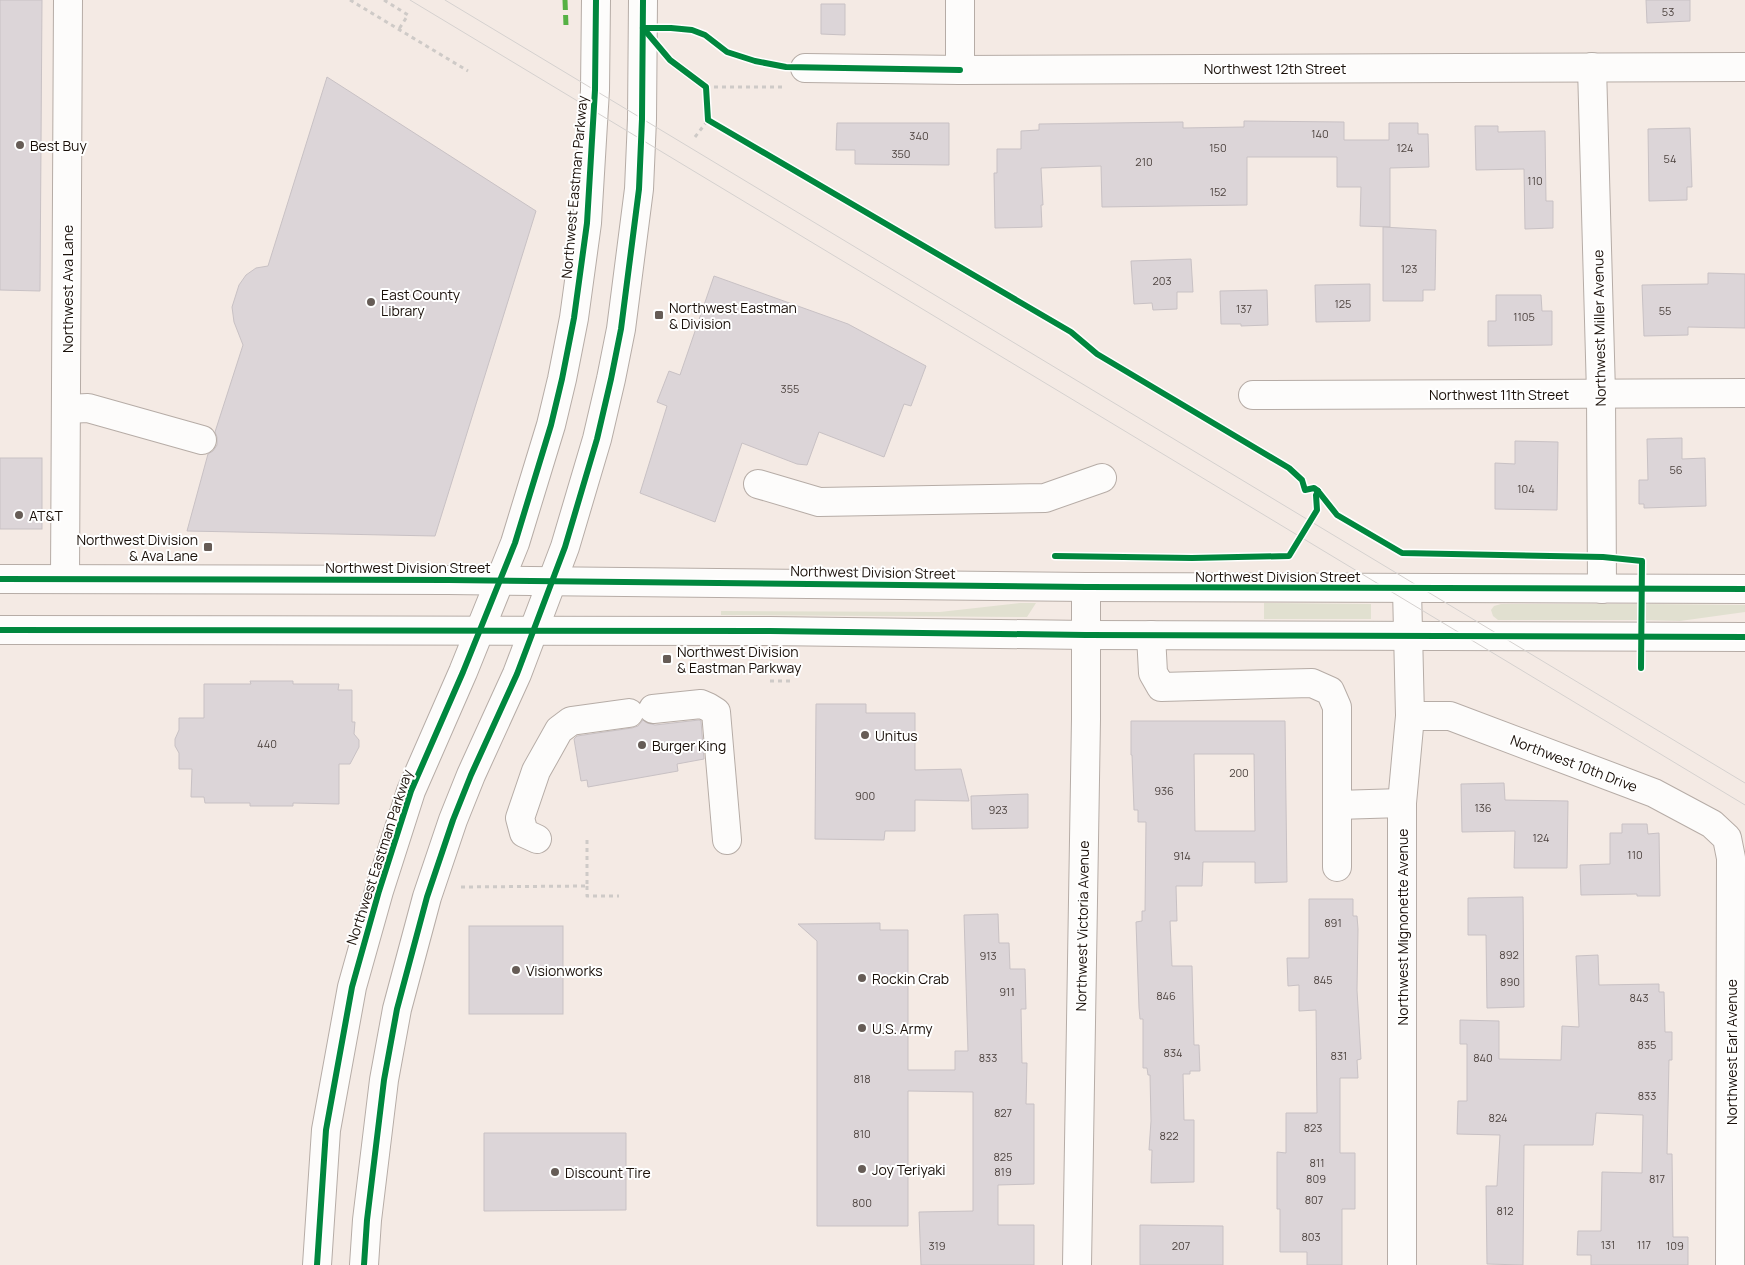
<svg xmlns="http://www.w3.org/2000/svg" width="1745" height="1265" viewBox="0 0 1745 1265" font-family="Manrope,sans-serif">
	<rect width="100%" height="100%" fill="#f4eae4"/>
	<g fill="#e1e0d0">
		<path d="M1020,603H1036L1027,617L721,615V611L940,612Z"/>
		<path d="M1264,603L1371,604V619H1264Z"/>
		<path d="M1501,604H1638V620H1498L1493,616L1491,610L1494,606Z"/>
		<path d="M1645,604L1745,605V612L1680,621L1645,620Z"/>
	</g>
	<g fill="#dcd5d8" stroke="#c8c1c4" fill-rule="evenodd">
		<path d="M0,0H42L40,291L0,290Z"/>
		<path d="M1646,0H1690V21L1647,23Z"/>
		<path d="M821,4H845V35L821,34Z"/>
		<path d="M327,77L536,211L435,536L187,531L208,454L213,451L217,445V437L215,432L243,345L234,322L232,307L239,285L246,275L256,268L268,266Z"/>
		<path d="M1244,121L1344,122V140H1389V123H1418V134H1428L1429,167L1390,168V227L1360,226L1361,187H1337V157H1247V205L1102,207L1101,166L1041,168L1043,205H1041L1042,227L995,228L994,173H997V149H1021V131L1039,130V124L1183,122V128L1244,127Z"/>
		<path d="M837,123H949V165L855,164V150H836Z"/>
		<path d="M1475,126H1498V132L1545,131L1546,201H1553V228L1525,229L1524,169L1476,170Z"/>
		<path d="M1690,128L1692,187H1687V200L1649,201L1648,129Z"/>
		<path d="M1383,227L1436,230L1435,290H1423V301H1383Z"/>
		<path d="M1191,259L1193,292H1177V309L1153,310L1152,303L1134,304L1131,261Z"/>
		<path d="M1708,273L1745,274V328L1688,327V335L1644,336L1642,285L1708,284Z"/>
		<path d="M714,276L848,324L926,366L911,406L904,404L884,457L819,432L807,465L797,464L742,443L715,522L640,493L667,406L657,402L669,371L680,375Z"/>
		<path d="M1370,284V321L1316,322L1315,285Z"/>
		<path d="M1267,290L1268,325L1241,326V324H1221L1220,291Z"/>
		<path d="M1496,295H1541L1542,311H1552V345L1488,346V321H1496Z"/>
		<path d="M1682,438V459L1705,458L1706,506L1644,508V504H1639V480H1648L1647,439Z"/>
		<path d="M1515,441L1558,442L1557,510L1495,509V463L1515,464Z"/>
		<rect x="0" y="458" width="42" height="71"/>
		<path d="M250,681H293V684H339L338,690H352V722H355L354,734L359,740V747L350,764H339V804L293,803V806H250V803H205L204,797H191L192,769H179V753L175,746V739L179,730V718H204V684H251Z"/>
		<path d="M816,704H866V713H915V770L961,769L969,801L915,800V831H885L884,840L815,839Z"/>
		<path d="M643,720L647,723L655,725L699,720L701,721L704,759L677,764L678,771L588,787L587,780L581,781L574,739L577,736L632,728L638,726Z"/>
		<path d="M1131,721H1285L1287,882L1255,883V862H1203L1202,886H1176L1177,921H1170L1172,966H1192L1194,1045H1199L1200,1071H1190V1074H1183L1184,1120H1194V1182L1151,1183L1152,1150H1149L1151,1121L1150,1075H1148L1147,1068H1143V1019H1140L1139,1008L1136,922L1142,921V911H1145L1146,822H1138V810H1134L1132,755H1131ZM1194,754H1254L1255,831H1195Z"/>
		<path d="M1504,783L1505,800L1568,801L1567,868H1514L1515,831L1462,832L1461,784Z"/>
		<path d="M1028,794V828L972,829L971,796Z"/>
		<path d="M1622,824H1647L1648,834L1659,833L1660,896H1637V894L1581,895L1580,865L1610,864V833H1622Z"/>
		<path d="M1523,897L1524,1007L1487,1008L1486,935H1468V898Z"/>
		<path d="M1309,899H1353V916H1357L1358,929L1357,990L1361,1059L1357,1060L1358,1078H1340V1153H1355V1209H1342V1265H1307V1252H1280V1209H1277V1152L1286,1153V1113H1317L1316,1010L1299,1011V985L1288,986L1287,958H1309Z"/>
		<path d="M998,914L999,943H1009L1010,969H1025L1026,1009H1021L1022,1063H1027L1026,1104H1034V1184L998,1185V1225H1034V1265H921L919,1212L973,1211V1092L908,1091V1226H817V941L798,924L880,923V930H908V1070H955V1051H968L964,915Z"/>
		<rect x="469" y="926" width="94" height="88"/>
		<path d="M1598,955L1599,985L1659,984V992H1664L1665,1032H1672V1060H1669L1667,1154H1672L1673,1237H1688V1265H1591V1255H1577L1578,1231H1601L1602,1172L1642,1173L1643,1115L1596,1113L1593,1145H1524L1523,1265L1487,1264L1486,1186H1497L1500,1135L1457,1134L1458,1101H1467V1044H1460V1020L1499,1021V1059L1561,1060L1562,1026L1579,1027L1576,956Z"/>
		<path d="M484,1133H626V1210L484,1211Z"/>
		<path d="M1140,1225L1223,1226V1265H1140Z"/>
	</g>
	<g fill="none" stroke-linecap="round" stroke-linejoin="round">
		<g stroke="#b6aca6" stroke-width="30">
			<g id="minor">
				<path d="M960,0V70"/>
				<path d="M1592,67L1601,393L1602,589"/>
				<path d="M805,68L960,70L1745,67"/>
				<path d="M1253,395L1745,393"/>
				<path d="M67,409L88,408L202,440"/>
				<path d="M758,484L819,502L1045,498L1102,478"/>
				<path d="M65,579L68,0"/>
				<path d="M1151,635L1153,673L1161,687L1312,683L1330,691L1337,707V867"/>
				<path d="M653,709L701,704L708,707L716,712L727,840"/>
				<path d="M1410,716H1450L1654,793L1712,824L1727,838L1731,858L1730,1265"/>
				<path d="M1337,805L1402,803"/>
				<path d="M537,839L524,833L520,818L536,771L559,730L571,721L629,713"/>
				<path d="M1077,1265L1086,719V587"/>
				<path d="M1402,1265V803L1410,716L1407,589"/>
			</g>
		</g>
		<g stroke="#b6aca6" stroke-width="30">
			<g id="major">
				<path d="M0,579L448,580L1086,587L1745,589"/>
				<path d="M0,630L770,631L1086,635L1745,637"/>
				<path d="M317,1265L326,1130L352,987L379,891L411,791L463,672L515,543L551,425L562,379L574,318L587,223L595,90L596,0"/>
				<path d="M364,1265L367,1220L384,1080L397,1009L427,897L453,820L471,775L517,674L565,547L597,439L611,379L621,329L639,189L642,119L643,0"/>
			</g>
		</g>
		<g stroke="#cecac7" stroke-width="3" stroke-dasharray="4 4" stroke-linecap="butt">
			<path d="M350,0L468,71"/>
			<path d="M384,0L408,15L399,29"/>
			<path d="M706,87H786"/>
			<path d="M695,137L708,120"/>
			<path d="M770,681H792"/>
			<path d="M587,886V896H619"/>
			<path d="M461,887L587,886V839"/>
		</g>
		<use href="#minor" stroke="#fdfcfb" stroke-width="28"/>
		<use href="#major" stroke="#fdfcfb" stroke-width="28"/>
		<g stroke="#d5d1cf" stroke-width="1">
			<path d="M410,0L1745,805"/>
			<path d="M445,0L1745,783"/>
		</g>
		<path stroke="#55b144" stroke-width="5" stroke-dasharray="10 5" stroke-linecap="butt" d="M565,0L566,26"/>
		<g stroke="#fff" stroke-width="9">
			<g id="cycleway">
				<path d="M643,28L670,60L706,87L708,120L1071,332L1097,354L1289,468L1302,480L1305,490L1314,488L1318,491L1316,495L1317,510L1289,556L1192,558L1055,556"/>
				<path d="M643,28H671L692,30L705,35L727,52L755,61L786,67L960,70"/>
				<path d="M1318,491L1337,515L1402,553L1603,557L1642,561L1641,668"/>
				<path d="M0,579L448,580L1086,587L1745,589"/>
				<path d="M0,630L770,631L1086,635L1745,637"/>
				<path d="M317,1265L326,1130L352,987L379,891L411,791L463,672L515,543L551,425L562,379L574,318L587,223L595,90L596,0"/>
				<path d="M364,1265L367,1220L384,1080L397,1009L427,897L453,820L471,775L517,674L565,547L597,439L611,379L621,329L639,189L642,119L643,0"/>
			</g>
		</g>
		<use href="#cycleway" stroke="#00873e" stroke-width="6"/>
	</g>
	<g fill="#665c56" stroke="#fff" stroke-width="2">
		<circle cx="20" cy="145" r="5"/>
		<circle cx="371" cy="302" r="5"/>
		<rect x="654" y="310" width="10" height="10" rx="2.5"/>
		<circle cx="19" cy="515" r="5"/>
		<rect x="203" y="542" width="10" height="10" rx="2.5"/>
		<rect x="662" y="654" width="10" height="10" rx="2.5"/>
		<circle cx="865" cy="735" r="5"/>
		<circle cx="642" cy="745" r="5"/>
		<circle cx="516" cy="970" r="5"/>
		<circle cx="862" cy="978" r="5"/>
		<circle cx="862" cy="1028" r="5"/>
		<circle cx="862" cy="1169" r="5"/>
		<circle cx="555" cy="1172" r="5"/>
	</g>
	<g text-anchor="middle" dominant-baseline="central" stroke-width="4" stroke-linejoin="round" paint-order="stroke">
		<g font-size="11" fill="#4e4440">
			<text x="1668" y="11">53</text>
			<text x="1320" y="133">140</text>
			<text x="919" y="135">340</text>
			<text x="1218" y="147">150</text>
			<text x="1405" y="147">124</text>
			<text x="901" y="153">350</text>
			<text x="1670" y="158">54</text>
			<text x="1144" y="161">210</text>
			<text x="1535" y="180">110</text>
			<text x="1218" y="191">152</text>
			<text x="1409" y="268">123</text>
			<text x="1162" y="280">203</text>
			<text x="1343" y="303">125</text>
			<text x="1244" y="308">137</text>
			<text x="1665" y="310">55</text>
			<text x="1524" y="316">1105</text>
			<text x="790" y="388">355</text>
			<text x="1676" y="469">56</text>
			<text x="1526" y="488">104</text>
			<text x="267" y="743">440</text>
			<text x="1239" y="772">200</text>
			<text x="1164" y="790">936</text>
			<text x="865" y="795">900</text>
			<text x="1483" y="807">136</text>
			<text x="998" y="809">923</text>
			<text x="1541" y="837">124</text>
			<text x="1635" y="854">110</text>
			<text x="1182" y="855">914</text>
			<text x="1333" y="922">891</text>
			<text x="1509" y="954">892</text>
			<text x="988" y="955">913</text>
			<text x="1323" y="979">845</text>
			<text x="1510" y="981">890</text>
			<text x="1007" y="991">911</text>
			<text x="1166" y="995">846</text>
			<text x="1639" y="997">843</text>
			<text x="1647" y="1044">835</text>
			<text x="1173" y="1052">834</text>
			<text x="1339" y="1055">831</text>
			<text x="988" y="1057">833</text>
			<text x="1483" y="1057">840</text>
			<text x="862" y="1078">818</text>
			<text x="1647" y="1095">833</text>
			<text x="1003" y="1112">827</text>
			<text x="1498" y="1117">824</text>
			<text x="1313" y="1127">823</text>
			<text x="862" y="1133">810</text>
			<text x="1169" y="1135">822</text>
			<text x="1003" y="1156">825</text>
			<text x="1317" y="1162">811</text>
			<text x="1003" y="1171">819</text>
			<text x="1316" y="1178">809</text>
			<text x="1657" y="1178">817</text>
			<text x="1314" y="1199">807</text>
			<text x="862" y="1202">800</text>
			<text x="1505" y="1210">812</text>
			<text x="1311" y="1236">803</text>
			<text x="1608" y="1244">131</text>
			<text x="1644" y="1244">117</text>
			<text x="937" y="1245">319</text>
			<text x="1181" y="1245">207</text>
			<text x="1675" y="1245">109</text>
		</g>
		<g font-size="14" fill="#1a1009" stroke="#fff">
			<text x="1275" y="68">Northwest 12th Street</text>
			<text transform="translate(574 187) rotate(-85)">Northwest Eastman Parkway</text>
			<text transform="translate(67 289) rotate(-90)">Northwest Ava Lane</text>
			<text transform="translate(1599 328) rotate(-91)">Northwest Miller Avenue</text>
			<text x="1499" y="394">Northwest 11th Street</text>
			<text x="408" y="567">Northwest Division Street</text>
			<text transform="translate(873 572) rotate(1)">Northwest Division Street</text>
			<text x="1278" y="576">Northwest Division Street</text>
			<text transform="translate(1574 763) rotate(21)">Northwest 10th Drive</text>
			<text transform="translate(379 857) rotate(-72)">Northwest Eastman Parkway</text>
			<text transform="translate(1082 926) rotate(-89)">Northwest Victoria Avenue</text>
			<text transform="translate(1402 927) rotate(-90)">Northwest Mignonette Avenue</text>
			<text transform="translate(1731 1052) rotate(-90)">Northwest Earl Avenue</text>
		</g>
		<g font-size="14" fill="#1a1009" stroke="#fff" text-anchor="start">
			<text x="30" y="145">Best Buy</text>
			<text x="381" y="294">East County<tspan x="381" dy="16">Library</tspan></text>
			<text x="669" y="307">Northwest Eastman<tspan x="669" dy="16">&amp; Division</tspan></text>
			<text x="29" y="515">AT&amp;T</text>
			<text x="198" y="539" text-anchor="end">Northwest Division<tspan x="198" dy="16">&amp; Ava Lane</tspan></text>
			<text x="677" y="651">Northwest Division<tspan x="677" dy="16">&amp; Eastman Parkway</tspan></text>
			<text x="875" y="735">Unitus</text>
			<text x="652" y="745">Burger King</text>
			<text x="526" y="970">Visionworks</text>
			<text x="872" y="978">Rockin Crab</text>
			<text x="872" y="1028">U.S. Army</text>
			<text x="872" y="1169">Joy Teriyaki</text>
			<text x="565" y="1172">Discount Tire</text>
		</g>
	</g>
</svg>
